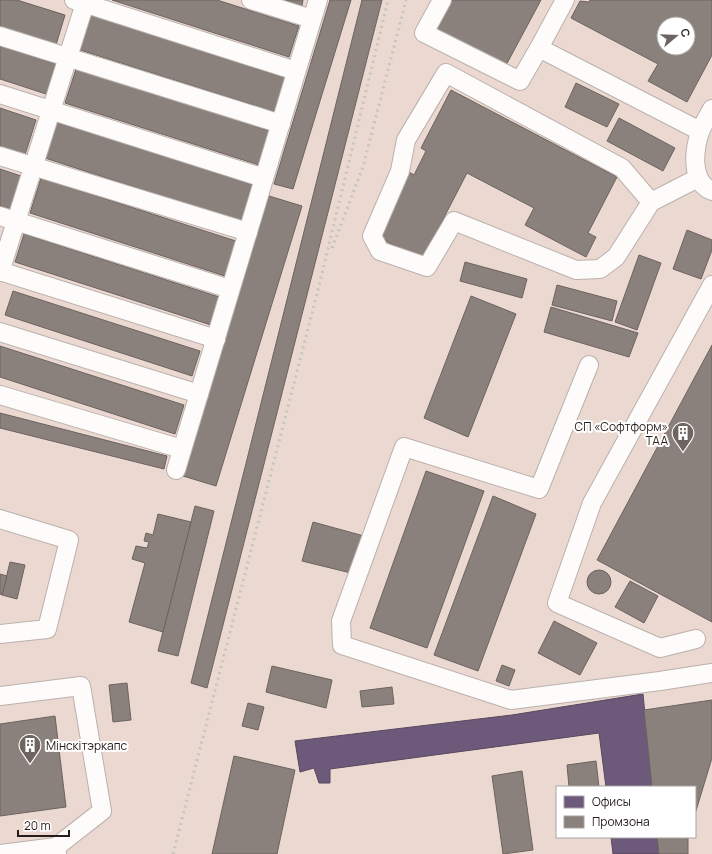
<svg xmlns="http://www.w3.org/2000/svg" width="712" height="854" viewBox="0 0 712 854" font-family="Manrope,sans-serif">
	<rect width="100%" height="100%" fill="#f5e8e2"/>
	<path fill="#ebd8d0" fill-rule="evenodd" d="M0,0H712V854H0ZM664,24H688V48H664ZM557,787H695V837H557Z"/>
	<g fill="#6d597a" stroke="#58475d">
		<path d="M643,694L652,787H606L599,733L330,769V783H319L314,768L300,772L295,741L512,715Z"/>
		<path d="M611,837H657L659,854H613Z"/>
	</g>
	<g fill="#8a817c" stroke="#6c635f" fill-rule="evenodd">
		<path d="M0,0H17L65,15L56,45L0,27Z"/>
		<path d="M112,0H217L299,26L289,57Z"/>
		<path d="M284,0H303L302,6Z"/>
		<path d="M330,0H351L293,189L274,184Z"/>
		<path d="M362,0H382L207,688L191,683Z"/>
		<path d="M448,0H541L504,69L432,30Z"/>
		<path d="M590,0H712V55L687,102L648,81L658,64L571,18L580,1L589,2ZM664,24H688V48H664Z"/>
		<path d="M85,13L286,78L275,112L74,48Z"/>
		<path d="M0,46L56,64L46,94L0,79Z"/>
		<path d="M76,69L270,131L259,165L65,103Z"/>
		<path d="M576,83L619,104L607,127L565,107Z"/>
		<path d="M451,90L617,177L588,233L596,237L586,257L525,225L534,208L467,173L422,260L376,236L409,172L414,175L426,151L421,148Z"/>
		<path d="M0,108L36,120L24,158L0,150Z"/>
		<path d="M619,118L675,148L663,171L607,141Z"/>
		<path d="M53,120L254,185L242,222L42,157Z"/>
		<path d="M0,169L24,177L14,210L0,206Z"/>
		<path d="M41,178L239,242L228,277L30,213Z"/>
		<path d="M269,196L302,206L216,486L183,476Z"/>
		<path d="M687,230L712,240V250L701,279L673,269Z"/>
		<path d="M24,234L219,297L211,325L15,262Z"/>
		<path d="M639,255L661,263L637,330L615,322Z"/>
		<path d="M465,262L527,279L522,298L460,281Z"/>
		<path d="M557,285L617,301L612,321L552,305Z"/>
		<path d="M13,291L200,351L192,376L5,315Z"/>
		<path d="M471,296L516,314L468,437L424,418Z"/>
		<path d="M551,307L638,333L629,357L544,332Z"/>
		<path d="M712,345V622L597,560Z"/>
		<path d="M0,346L184,405L175,434L0,377Z"/>
		<path d="M0,413L167,456L164,469L0,428Z"/>
		<path d="M426,471L484,491L427,648L370,628Z"/>
		<path d="M493,496L536,514L478,671L434,655Z"/>
		<path d="M195,506L214,511L178,656L158,651Z"/>
		<path d="M158,514L191,522L163,632L129,622L145,563L132,559L136,546L147,548L149,542L144,541L146,533L153,535Z"/>
		<path d="M313,522L364,536L355,574L302,561Z"/>
		<path d="M10,562L25,565L17,599L2,595Z"/>
		<circle cx="599" cy="582" r="12"/>
		<path d="M0,574L7,576L2,595L0,594Z"/>
		<path d="M630,581L658,596L644,623L615,607Z"/>
		<path d="M554,621L597,643L580,675L538,653Z"/>
		<path d="M502,665L515,670L509,686L496,681Z"/>
		<path d="M272,666L332,680L326,708L266,692Z"/>
		<path d="M127,683L131,720L113,722L109,685Z"/>
		<path d="M392,687L394,704L362,707L360,691Z"/>
		<path d="M712,700V758L695,814V787H652L644,710Z"/>
		<path d="M248,703L264,707L258,730L242,726Z"/>
		<path d="M55,716L66,807L0,816V724Z"/>
		<path d="M234,756L295,770L277,854H212Z"/>
		<path d="M596,761L599,787H569L567,765Z"/>
		<path d="M522,771L533,850L503,854L492,776Z"/>
		<path d="M657,837H688V854H659Z"/>
	</g>
	<g fill="none" stroke-linecap="round" stroke-linejoin="round">
		<g stroke="#bbb1ad" stroke-width="20">
			<g id="minor">
				<path d="M74,0L296,71"/>
				<path d="M251,0L312,19"/>
				<path d="M442,0L424,33L520,81L539,48"/>
				<path d="M565,0L539,48L700,131"/>
				<path d="M0,36L281,124"/>
				<path d="M0,94L264,178"/>
				<path d="M712,109C708,116 703,124 700,132C694,150 690,182 712,191"/>
				<path d="M0,156L248,232"/>
				<path d="M651,202L622,168L446,73L406,140L400,171L372,236L380,251L427,267L454,221L576,270L600,269L616,257L651,202L698,178"/>
				<path d="M0,216L230,289"/>
				<path d="M0,271L216,339"/>
				<path d="M0,272L86,0"/>
				<path d="M0,332L199,394"/>
				<path d="M589,365L539,489L404,447L341,621L342,645L511,700L660,681L712,673"/>
				<path d="M0,395L182,449"/>
				<path d="M176,470L318,0"/>
				<path d="M0,519L69,540L47,629L0,634"/>
				<path d="M696,639L660,648L557,603L592,503L712,285"/>
				<path d="M0,696L81,686L102,811L56,847L57,854"/>
				<path d="M0,854L56,847"/>
			</g>
		</g>
		<use href="#minor" stroke="#fefcfb" stroke-width="18"/>
		<g stroke="#c6c3c1" stroke-width="3" stroke-dasharray="2 4" stroke-linecap="butt">
			<path d="M332,248L363,167L406,0"/>
			<path d="M173,854L319,286L388,0"/>
		</g>
	</g>
	<defs>
		<g id="building-pin" transform="scale(1.15)"><path d="M0 17L-7.5 6A9.5 9.5 0 1 1 7.5 6Z" fill="#6e6460" stroke="#fff"/><path d="M-4-6H4V6H1V3H-1V6H-4ZM-2.5-4.3h1.7v1.8h-1.7ZM.8-4.3h1.7v1.8H.8ZM-2.5-1h1.7V.8h-1.7ZM.8-1h1.7V.8H.8Z" fill="#fff"/></g>
	</defs>
	<g fill-rule="evenodd">
		<use href="#building-pin" x="683" y="433"/>
		<use href="#building-pin" x="30" y="745"/>
	</g>
	<g text-anchor="middle" dominant-baseline="central" stroke-width="4" stroke-linejoin="round" paint-order="stroke">
		<g font-size="12" fill="#261d1a" stroke="#fff" text-anchor="end">
			<text x="668" y="426">СП «Софтформ»<tspan x="668" dy="14">ТАА</tspan></text>
			<text x="46" y="745" text-anchor="start">Мінскітэркапс</text>
		</g>
	</g>
	<rect x="556" y="786" width="140" height="52" fill="#ffffff" stroke="#a8a5a3"/>
	<rect x="564" y="796" width="20" height="12" fill="#6d597a" stroke="#a8a5a3"/>
	<text x="592" y="806" font-size="12" fill="#261d1a">Офисы</text>
	<rect x="564" y="816" width="20" height="12" fill="#8a817c" stroke="#a8a5a3"/>
	<text x="592" y="826" font-size="12" fill="#261d1a">Промзона</text>
	<g transform="translate(676 36) rotate(71)"><circle r="19" fill="#ffffff" stroke="#a8a5a3"/>
	<path d="M0-3L7 15L0 10L-7 15Z" fill="#6e6460"/>
	<text y="-6" font-size="11" font-weight="bold" text-anchor="middle" fill="#261d1a">С</text>
	</g>
	<path d="M18 830v6h51v-6" fill="none" stroke="#261d1a" stroke-width="2"/>
	<text x="24" y="830" font-size="12" fill="#261d1a" stroke="#ffffff" stroke-width="3" paint-order="stroke">20 m</text>
</svg>
